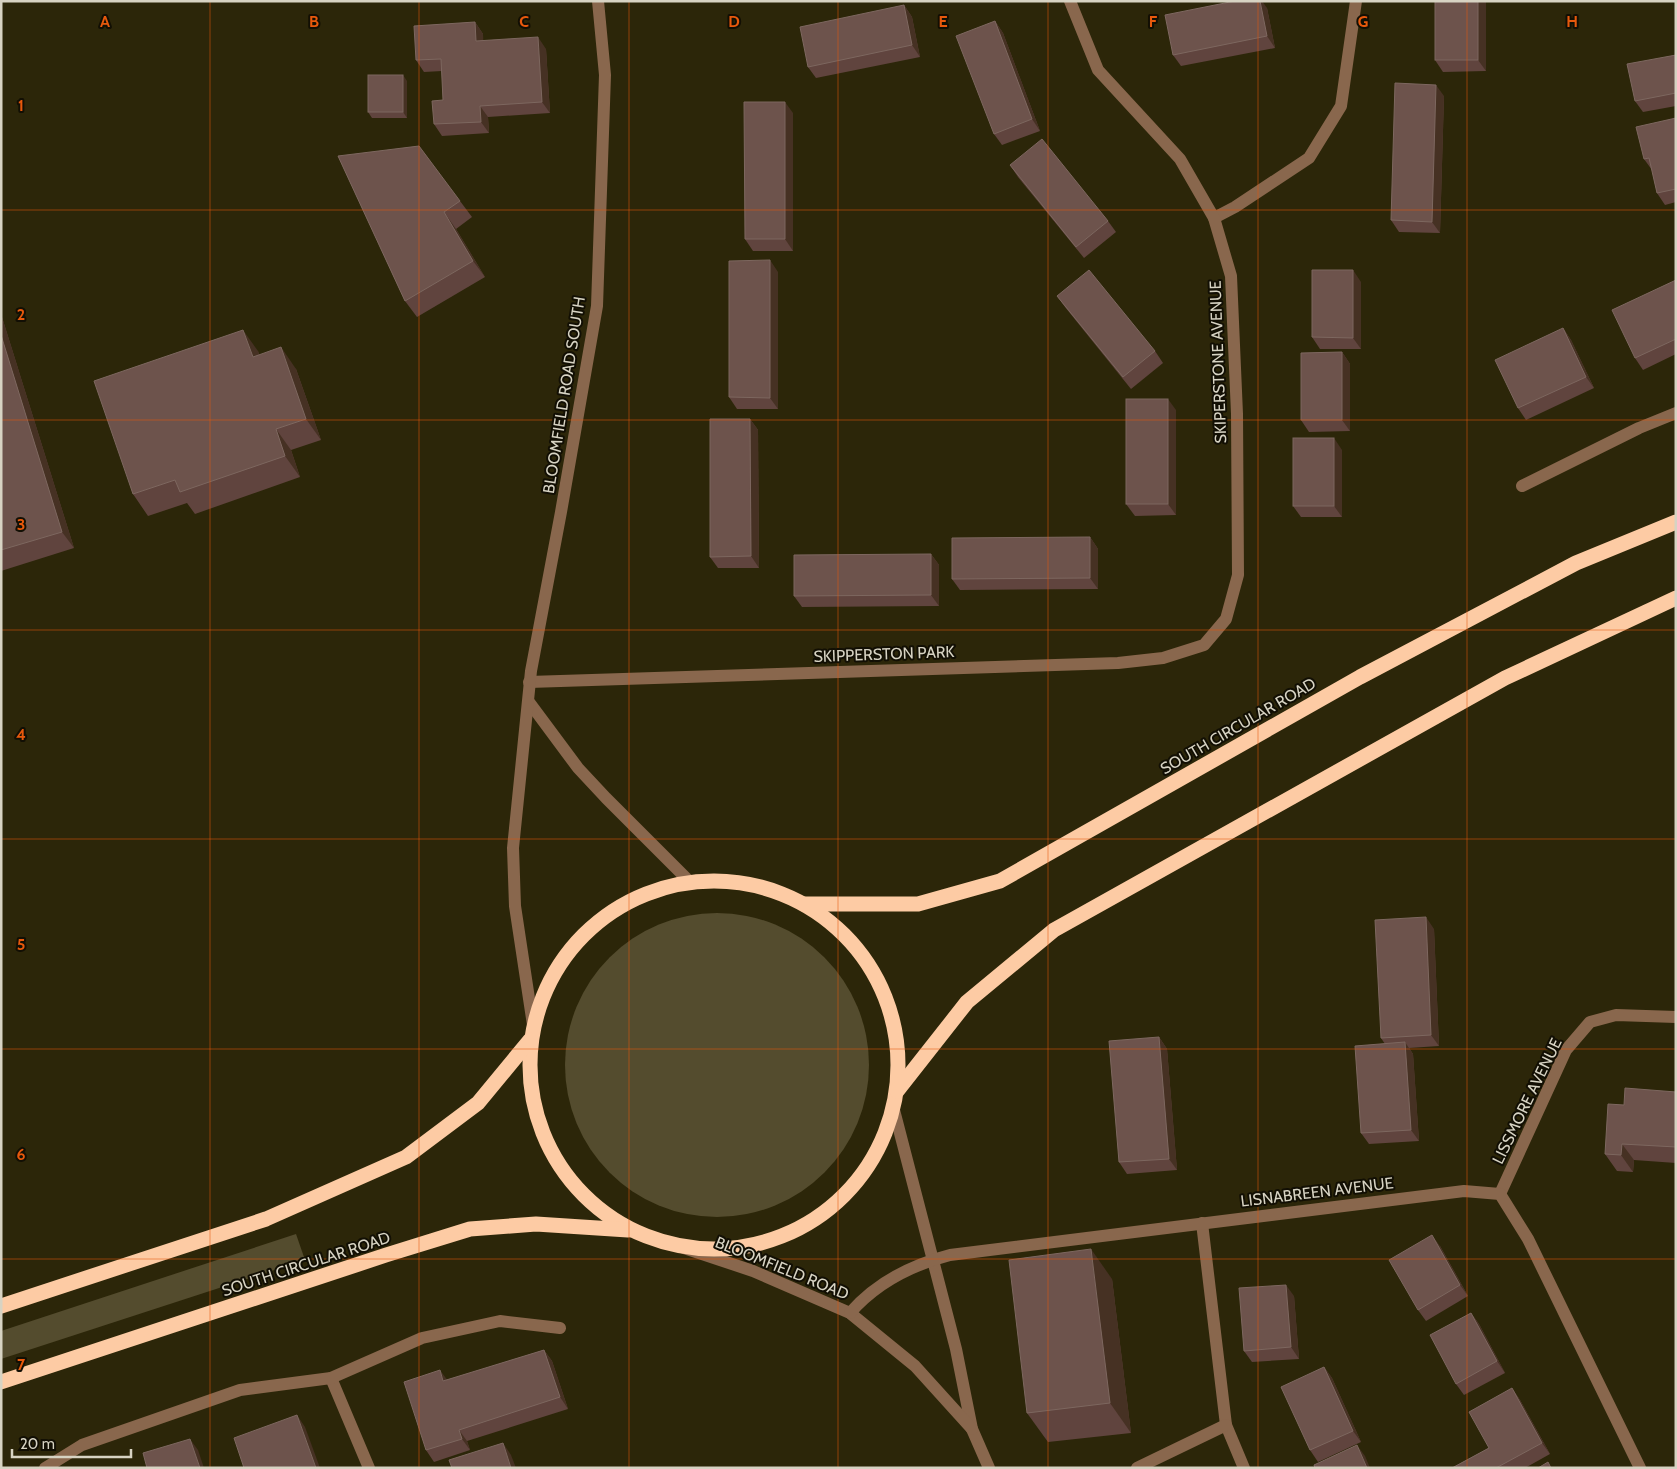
<svg xmlns="http://www.w3.org/2000/svg" width="1677" height="1469" viewBox="0 0 1677 1469" font-family="Cabin,sans-serif">
	<rect width="100%" height="100%" fill="#2c2609"/>
	<g fill="#544c2e">
		<circle cx="717" cy="1065" r="152"/>
		<path d="M296,1234L305,1260L1,1359V1331Z"/>
	</g>
	<g fill="none" stroke-linecap="round" stroke-linejoin="round">
		<g stroke="#89674d" stroke-width="12">
			<path d="M1214,218L1235,207L1309,158L1341,106L1356,1"/>
			<path d="M1522,486L1639,428L1676,413"/>
			<path d="M529,682L1118,663L1163,658L1204,645L1226,619L1238,575L1237,414L1231,276L1214,218L1180,159L1098,70L1070,1"/>
			<path d="M529,702L578,768L606,798L690,882"/>
			<path d="M533,1025L515,906L513,848L531,671L561,512L597,306L605,75L598,1"/>
			<path d="M894,1110L956,1349L972,1429L989,1468"/>
			<path d="M1500,1194L1566,1050L1590,1022L1616,1015L1676,1017"/>
			<path d="M1202,1223L1226,1425L1244,1468"/>
			<path d="M684,1248L753,1271L850,1313L915,1366L972,1429"/>
			<path d="M850,1313C877,1282 911,1265 950,1255L1464,1191L1500,1194L1528,1239L1640,1468"/>
			<path d="M331,1378L369,1468"/>
			<path d="M45,1468L82,1445L240,1390L331,1378L422,1338L500,1321L560,1328"/>
			<path d="M1137,1468L1226,1425"/>
		</g>
		<g stroke="#fdcba4" stroke-width="15">
			<circle cx="714" cy="1065" r="184"/>
			<path d="M804,904H918L1000,881L1360,677L1576,563L1676,522"/>
			<path d="M897,1091L967,1002L1054,930L1505,678L1676,598"/>
			<path d="M1,1306L266,1219L406,1157L478,1103L530,1040"/>
			<path d="M1,1382L386,1255L470,1229L536,1224L628,1230"/>
		</g>
	</g>
	<g fill="#60443e">
		<path d="M1435,1H1486V71L1443,72L1435,60Z"/>
		<path d="M904,5L912,17L920,57L816,78L808,67Z"/>
		<path d="M1267,8L1275,48L1181,66L1173,55Z"/>
		<path d="M995,21L1003,33L1040,131L1002,145L994,134Z"/>
		<path d="M475,22L483,34V40L546,49L550,113L488,117L489,133L442,136L434,124L443,100L442,71L424,72L416,60Z"/>
		<path d="M1676,55V106L1643,112L1635,101Z"/>
		<path d="M407,81V118H372L368,112Z"/>
		<path d="M1444,96L1440,233L1399,232L1391,220Z"/>
		<path d="M793,113V251H753L745,239Z"/>
		<path d="M1676,118V202L1665,205L1657,193L1652,170L1644,159Z"/>
		<path d="M338,156L460,201L472,217L456,229L485,277L417,317L405,301Z"/>
		<path d="M1010,165L1108,221L1116,232L1084,258L1018,177Z"/>
		<path d="M778,272V409H737L729,397Z"/>
		<path d="M1676,280V354L1643,370L1635,358Z"/>
		<path d="M1361,282V349H1320L1312,337Z"/>
		<path d="M1057,296L1155,351L1163,363L1131,389L1065,307Z"/>
		<path d="M1,314L74,548L1,571Z"/>
		<path d="M1563,328L1571,340L1594,388L1526,420L1518,408Z"/>
		<path d="M258,351L259,355L296,369L321,440L291,450L300,477L195,514L187,503L148,516L133,494Z"/>
		<path d="M1342,352L1350,364V431L1309,432L1301,420Z"/>
		<path d="M1176,410V515L1135,516L1126,504Z"/>
		<path d="M750,419L758,430L759,568H718L710,557Z"/>
		<path d="M1342,450V517H1301L1293,506Z"/>
		<path d="M1090,537L1098,549V589L960,590L952,579Z"/>
		<path d="M931,554L939,565V606L802,607L794,596Z"/>
		<path d="M1434,929L1439,1046L1409,1048L1413,1054L1419,1141L1369,1144L1361,1133L1385,1044L1381,1038Z"/>
		<path d="M1159,1037L1167,1049L1177,1170L1127,1174L1119,1162Z"/>
		<path d="M1676,1092V1163L1634,1160L1633,1172L1617,1171L1605,1154L1624,1105Z"/>
		<path d="M1440,1246L1468,1296L1426,1321L1418,1310Z"/>
		<path d="M1112,1279L1131,1433L1048,1442L1027,1413Z"/>
		<path d="M1294,1296L1299,1359L1252,1362L1244,1351Z"/>
		<path d="M1471,1313L1479,1324L1505,1373L1464,1395L1456,1384Z"/>
		<path d="M544,1350L552,1361L568,1409L467,1441L470,1450L434,1462L426,1450L447,1380Z"/>
		<path d="M1324,1367L1332,1378L1361,1442L1318,1462L1310,1450Z"/>
		<path d="M1512,1388L1520,1400L1550,1454L1525,1468H1452L1489,1448Z"/>
	</g>
	<g fill="#463123">
		<path d="M1260,1H1262L1267,8L1275,48L1267,36Z"/>
		<path d="M1478,1H1486V71L1478,60Z"/>
		<path d="M904,5L912,17L920,57L912,45Z"/>
		<path d="M995,21L1003,33L1040,131L1032,119Z"/>
		<path d="M475,22L483,34L484,52L476,41Z"/>
		<path d="M538,37L546,49L550,113L542,102Z"/>
		<path d="M403,75L407,81V118L403,112Z"/>
		<path d="M1436,85L1444,96L1440,233L1432,222Z"/>
		<path d="M785,102L793,113V251L785,239Z"/>
		<path d="M480,106L488,117L489,133L481,122Z"/>
		<path d="M444,212L456,229L485,277L473,261Z"/>
		<path d="M770,260L778,272V409L770,398Z"/>
		<path d="M1353,270L1361,282V349L1353,338Z"/>
		<path d="M1,314L74,548L62,532L1,335Z"/>
		<path d="M1563,328L1571,340L1594,388L1586,377Z"/>
		<path d="M243,330L258,351L268,379L253,357Z"/>
		<path d="M281,347L296,369L321,440L306,419Z"/>
		<path d="M1342,352L1350,364V431L1342,420Z"/>
		<path d="M1168,399L1176,410V515L1168,504Z"/>
		<path d="M750,419L758,430L759,568L751,556Z"/>
		<path d="M276,429L291,450L300,477L285,456Z"/>
		<path d="M1334,438L1342,450V517L1334,506Z"/>
		<path d="M1090,537L1098,549V589L1090,578Z"/>
		<path d="M931,554L939,565V606L931,595Z"/>
		<path d="M1426,917L1434,929L1439,1046L1431,1035Z"/>
		<path d="M1159,1037L1167,1049L1177,1170L1169,1159Z"/>
		<path d="M1405,1042L1413,1054L1419,1141L1411,1130Z"/>
		<path d="M1622,1144L1634,1160L1633,1172L1621,1155Z"/>
		<path d="M1432,1235L1440,1246L1468,1296L1460,1285Z"/>
		<path d="M1091,1249L1112,1279L1131,1433L1110,1403Z"/>
		<path d="M1286,1285L1294,1296L1299,1359L1291,1347Z"/>
		<path d="M1471,1313L1479,1324L1505,1373L1497,1361Z"/>
		<path d="M544,1350L552,1361L568,1409L560,1397Z"/>
		<path d="M1324,1367L1332,1378L1361,1442L1353,1431Z"/>
		<path d="M440,1370L448,1381H443Z"/>
		<path d="M1512,1388L1520,1400L1550,1454L1542,1443Z"/>
		<path d="M297,1415L305,1427L320,1468H316Z"/>
		<path d="M459,1430L467,1441L470,1450L462,1439Z"/>
		<path d="M190,1439L198,1450L204,1468H200Z"/>
		<path d="M503,1443L511,1455L516,1468H511Z"/>
		<path d="M1357,1445L1365,1456L1370,1468H1367Z"/>
	</g>
	<g fill="#6d534c" stroke="#7d675f">
		<path d="M1235,1H1260L1267,36L1173,55L1165,15Z"/>
		<rect x="1435" y="1" width="43" height="59"/>
		<path d="M904,5L912,45L808,67L800,27Z"/>
		<path d="M995,21L1032,119L994,134L956,36Z"/>
		<path d="M475,22L476,41L538,37L542,102L480,106L481,122L434,124L432,101L443,100L441,59L416,60L414,26Z"/>
		<path d="M1676,55V93L1635,101L1627,64Z"/>
		<rect x="368" y="75" width="35" height="37"/>
		<path d="M1395,83L1436,85L1432,222L1391,220Z"/>
		<path d="M744,102H785V239H745Z"/>
		<path d="M1676,118V189L1657,193L1649,158L1644,159L1636,127Z"/>
		<path d="M1042,139L1108,221L1076,247L1010,165Z"/>
		<path d="M419,146L460,201L444,212L473,261L405,301L338,156Z"/>
		<path d="M770,260V398L729,397V261Z"/>
		<path d="M1089,270L1155,351L1123,377L1057,296Z"/>
		<path d="M1312,270H1353V338L1312,337Z"/>
		<path d="M1676,280V339L1635,358L1612,310Z"/>
		<path d="M1563,328L1586,377L1518,408L1495,360Z"/>
		<path d="M243,330L253,357L281,347L306,419L276,429L285,456L180,492L175,480L133,494L94,381Z"/>
		<path d="M1,335L62,532L1,550Z"/>
		<path d="M1342,352V420H1301V353Z"/>
		<rect x="1126" y="399" width="42" height="105"/>
		<path d="M710,419H750L751,556L710,557Z"/>
		<rect x="1293" y="438" width="41" height="68"/>
		<path d="M1090,537V578L952,579V538Z"/>
		<path d="M931,554V595L794,596V555Z"/>
		<path d="M1426,917L1431,1035L1381,1038L1375,920Z"/>
		<path d="M1159,1037L1169,1159L1119,1162L1109,1041Z"/>
		<path d="M1405,1042L1411,1130L1361,1133L1355,1046Z"/>
		<path d="M1625,1088L1676,1092V1147L1622,1144L1621,1155L1605,1154L1608,1104L1624,1105Z"/>
		<path d="M1432,1235L1460,1285L1418,1310L1389,1260Z"/>
		<path d="M1091,1249L1110,1403L1027,1413L1009,1260Z"/>
		<path d="M1286,1285L1291,1347L1244,1351L1239,1288Z"/>
		<path d="M1471,1313L1497,1361L1456,1384L1430,1335Z"/>
		<path d="M544,1350L560,1397L459,1430L462,1439L426,1450L404,1382L440,1370L443,1381Z"/>
		<path d="M1324,1367L1353,1431L1310,1450L1281,1387Z"/>
		<path d="M1512,1388L1542,1443L1496,1468H1452L1489,1448L1469,1412Z"/>
		<path d="M297,1415L316,1468H244L234,1438Z"/>
		<path d="M190,1439L200,1468H147L143,1453Z"/>
		<path d="M503,1443L511,1468H452L449,1460Z"/>
		<path d="M1357,1445L1367,1468H1315L1314,1465Z"/>
		<path d="M1548,1462L1551,1468H1538Z"/>
	</g>
	<path fill="none" stroke="#e8590c" stroke-width="1" stroke-opacity="0.55" d="M210,1V1468M419,1V1468M629,1V1468M838,1V1468M1048,1V1468M1258,1V1468M1467,1V1468M1,210H1676M1,420H1676M1,630H1676M1,839H1676M1,1049H1676M1,1259H1676"/>
	<g text-anchor="middle" dominant-baseline="central" stroke-width="4" stroke-linejoin="round" paint-order="stroke">
		<g font-size="16" fill="#d7d3c3" stroke="#120f04">
			<text transform="translate(1218 362) rotate(-92)">SKIPERSTONE AVENUE</text>
			<text transform="translate(564 395) rotate(-81)">BLOOMFIELD ROAD SOUTH</text>
			<text transform="translate(884 654) rotate(-2)">SKIPPERSTON PARK</text>
			<text transform="translate(1238 726) rotate(-30)">SOUTH CIRCULAR ROAD</text>
			<text transform="translate(1527 1101) rotate(-64)">LISSMORE AVENUE</text>
			<text transform="translate(1317 1192) rotate(-7)">LISNABREEN AVENUE</text>
			<text transform="translate(306 1264) rotate(-18)">SOUTH CIRCULAR ROAD</text>
			<text transform="translate(782 1268) rotate(22)">BLOOMFIELD ROAD</text>
		</g>
	</g>
	<g font-size="16" text-anchor="middle" font-weight="bold" fill="#e8590c" stroke="#120f04" stroke-width="4" stroke-linejoin="round" paint-order="stroke">
		<text x="105" y="27">A</text>
		<text x="314" y="27">B</text>
		<text x="524" y="27">C</text>
		<text x="734" y="27">D</text>
		<text x="943" y="27">E</text>
		<text x="1153" y="27">F</text>
		<text x="1363" y="27">G</text>
		<text x="1572" y="27">H</text>
		<text x="21" y="111">1</text>
		<text x="21" y="320">2</text>
		<text x="21" y="530">3</text>
		<text x="21" y="740">4</text>
		<text x="21" y="950">5</text>
		<text x="21" y="1160">6</text>
		<text x="21" y="1370">7</text>
	</g>
	<rect width="1677" height="1469" fill="none" stroke="#d7d3c3" stroke-width="5"/>
	<path d="M12 1449v8h119v-8" fill="none" stroke="#d7d3c3" stroke-width="2.5"/>
	<text x="20" y="1449" font-size="15" fill="#d7d3c3" stroke="#120f04" stroke-width="4" paint-order="stroke">20 m</text>
</svg>
